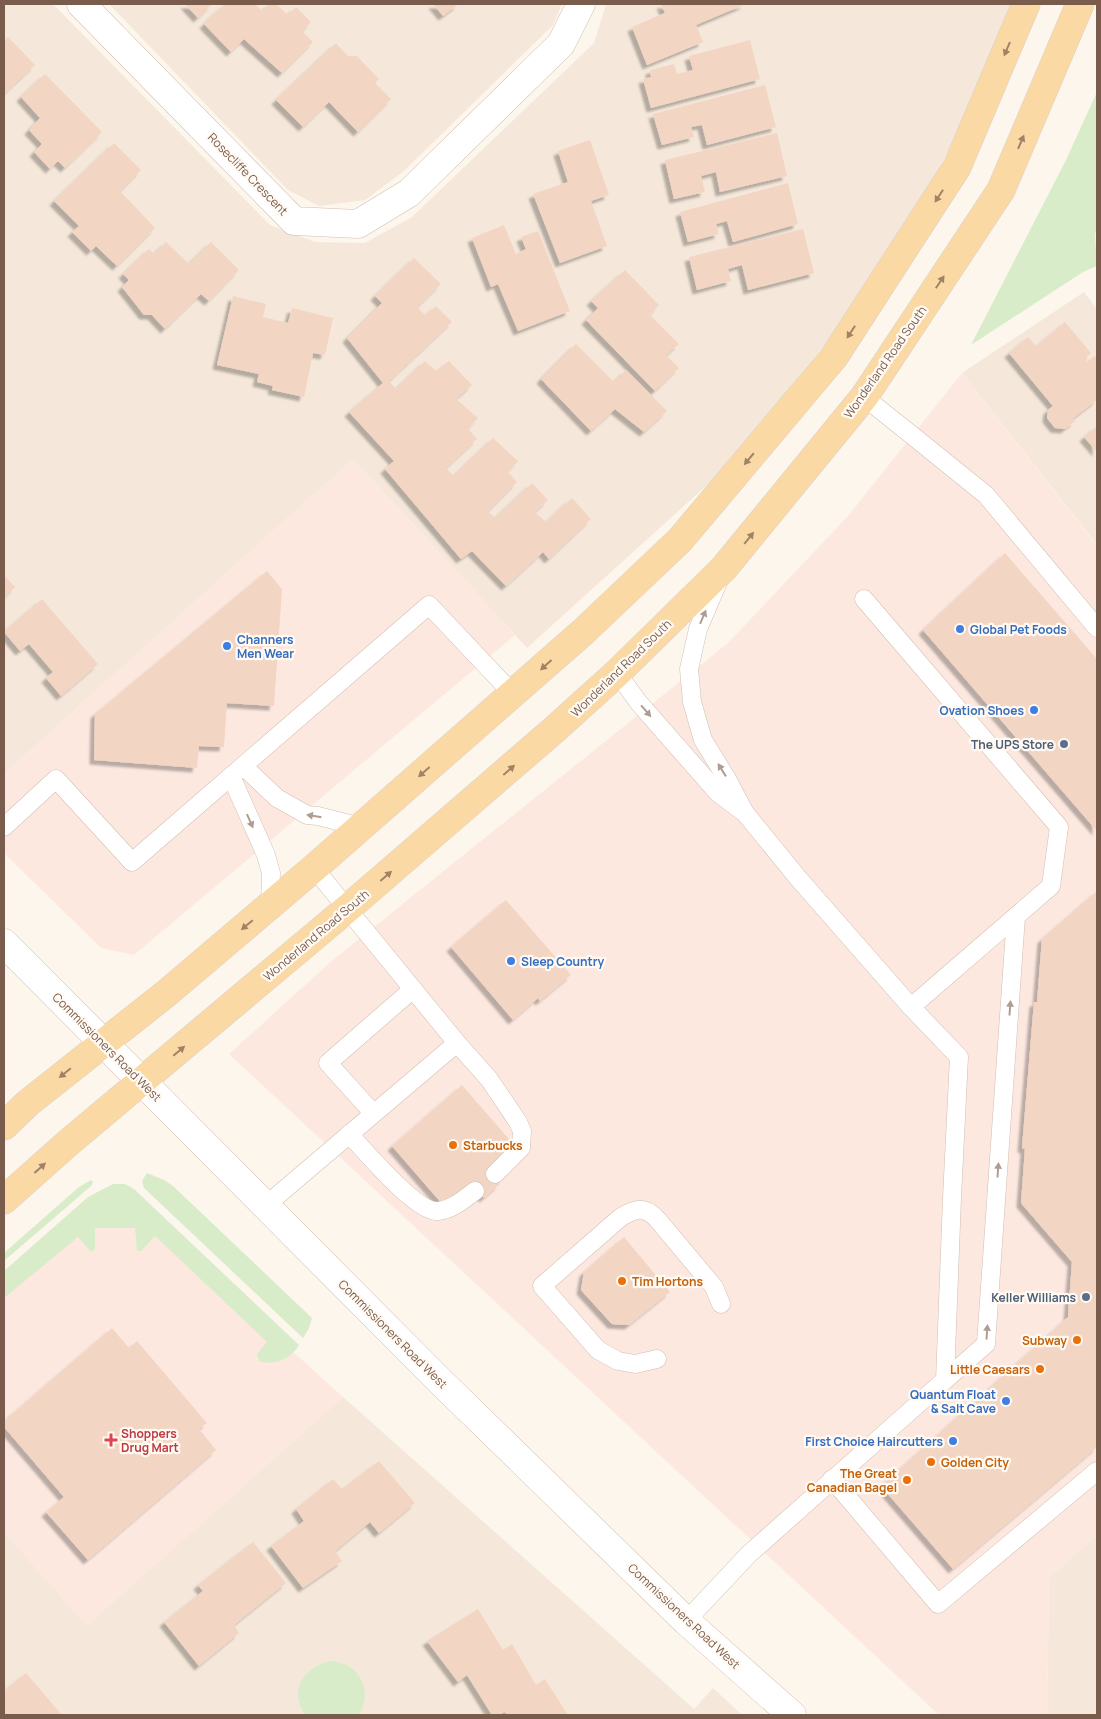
<svg xmlns="http://www.w3.org/2000/svg" width="1101" height="1719" viewBox="0 0 1101 1719" font-family="Manrope,sans-serif">
	<defs>
		<filter id="shadow"><feDropShadow dx="-4.5" dy="4.5" stdDeviation="1" flood-color="#0004"/></filter>
	</defs>
	<rect width="100%" height="100%" fill="#fdf6ec"/>
	<g fill="#f5e8da">
		<path d="M4,4H53L270,225L315,242L365,243L412,217L594,43L606,4H1016L988,77L922,200L835,332L716,477L527,648L353,459L4,774Z"/>
		<path d="M109,4H562L553,25L404,171L365,200L319,206L288,190Z"/>
		<path d="M1084,292L1097,309V545L962,373Z"/>
		<path d="M343,1397L694,1709L713,1688L742,1715H4V1532L87,1625Z"/>
		<path d="M1097,1535V1715H1047L1049,1578Z"/>
	</g>
	<g fill="#fde8e0">
		<path d="M962,373L1097,546V1535L1049,1578L1047,1715H939L229,1054L334,959L728,643L848,516Z"/>
		<path d="M353,459L515,635L134,955L101,948L4,853V774Z"/>
		<path d="M118,1193L343,1397L87,1626L4,1532V1289Z"/>
	</g>
	<g fill="#d8ecc9">
		<path d="M1097,92V223L1095,236L1097,266L1083,272L971,345L1066,160Z"/>
		<path d="M147,1173L164,1180L173,1186L312,1318L309,1328L303,1338L144,1188L142,1181Z"/>
		<path d="M91,1180L93,1182L91,1186L4,1261V1253L79,1187Z"/>
		<path d="M113,1184H125L134,1189L299,1345C291,1359 274,1366 259,1361L257,1354L267,1342L155,1236L141,1251H137L135,1228H95V1249L91,1252L78,1237L4,1298V1271L88,1197Z"/>
		<path d="M329,1661C336,1662 342,1662 348,1666C366,1676 370,1700 358,1715H306C287,1692 304,1668 329,1661Z"/>
	</g>
	<g fill="#f3d5c3" filter="url(#shadow)">
		<path d="M185,4H212L198,18Z"/>
		<path d="M225,4H255L262,11L269,4H276L288,15L296,7L311,22L302,31L313,42L282,73L244,39L231,52L204,24Z"/>
		<path d="M433,4H459L443,16Z"/>
		<path d="M661,4H746L696,25L703,42L647,65L632,27L665,13Z"/>
		<path d="M8,37L35,65L4,94V41Z"/>
		<path d="M750,40L760,79L651,108L643,79L651,77L650,70L674,64L677,74L693,70L689,56Z"/>
		<path d="M336,43L348,56H357L379,79L375,83L391,99L358,132L329,102L303,127L276,100Z"/>
		<path d="M45,74L102,132L65,168L58,161L50,169L34,152L42,144L29,130L40,118L21,97Z"/>
		<path d="M765,85L776,127L707,145L702,125L691,127L694,137L662,145L653,114Z"/>
		<path d="M777,133L787,176L720,192L716,172L701,176L705,192L674,199L665,160Z"/>
		<path d="M590,140L609,195L591,201L607,246L560,263L533,194L568,182L558,151Z"/>
		<path d="M114,143L141,170L120,191L155,228L117,266L96,246L91,251L72,232L79,226L54,201Z"/>
		<path d="M788,183L798,224L733,242L727,221L716,224L719,234L688,242L680,212Z"/>
		<path d="M504,225L516,254L526,249L521,237L538,231L570,311L518,331L498,284L491,287L472,238Z"/>
		<path d="M803,229L814,273L748,290L742,265L728,269L731,281L697,290L689,257Z"/>
		<path d="M166,242L189,264L211,242L239,270L209,301L201,294L165,329L152,315H144L122,287L129,280L123,274L149,249L154,254Z"/>
		<path d="M414,258L441,284L417,307L425,315L436,306L452,322L389,381L396,389L425,361L436,371L449,361L472,385L456,399L478,418L468,429L477,439L446,468L454,476L493,438L518,461L508,472L517,482L488,511L495,518L532,483L548,500L535,512L546,522L572,498L591,519L549,559L543,552L506,586L472,551L461,559L385,469L394,461L349,412L383,383L347,338L382,303L375,296Z"/>
		<path d="M625,270L659,305L650,315L679,344L666,355L679,368L655,391L586,320L598,308L591,301Z"/>
		<path d="M233,296L266,304L263,317L288,323L292,308L333,318L325,355L313,353L304,397L272,390L273,386L257,382L259,374L217,365Z"/>
		<path d="M1065,322L1091,353L1084,359L1087,362L1095,356L1097,359V400L1072,419L1075,421L1065,429L1055,428L1047,418L1048,410L1053,406L1009,353L1028,337L1036,346Z"/>
		<path d="M576,344L614,382L626,370L667,411L644,432L615,409L591,431L541,379Z"/>
		<path d="M1097,426V452L1084,437Z"/>
		<path d="M1005,553L1097,659V831L923,630Z"/>
		<path d="M267,571L282,589L274,706L227,703L224,747L199,746L197,768L94,760L95,714Z"/>
		<path d="M4,575L15,587L4,598Z"/>
		<path d="M42,599L98,664L61,696L46,678L53,672L29,644L20,651L4,632Z"/>
		<path d="M1097,891V1447L953,1569L881,1486L1068,1317L1072,1262L1021,1203L1025,1149L1022,1148L1034,1002H1037L1042,939Z"/>
		<path d="M506,900L571,975L540,1001L538,998L513,1020L451,947Z"/>
		<path d="M462,1085L514,1145L487,1169L500,1184L484,1198L471,1183L444,1206L392,1146Z"/>
		<path d="M624,1237L670,1292L629,1325L612,1324L581,1290L584,1272Z"/>
		<path d="M112,1328L129,1348L137,1341L207,1423L199,1429L216,1450L88,1560L46,1512L64,1497L4,1427V1421Z"/>
		<path d="M379,1461L415,1503L379,1533L370,1522L335,1551L342,1561L303,1588L271,1546L304,1521L296,1509L333,1479L342,1489Z"/>
		<path d="M253,1542L286,1583L234,1625L239,1633L199,1666L164,1622L203,1591L198,1585Z"/>
		<path d="M478,1609L503,1650L512,1644L536,1685L545,1679L568,1715H507L505,1712L499,1715H492L467,1675L458,1682L427,1641Z"/>
		<path d="M26,1673L62,1715H4V1691Z"/>
	</g>
	<g fill="none" stroke-linecap="round" stroke-linejoin="round">
		<g stroke="#d1beb0" stroke-width="19">
			<g id="lane">
				<path d="M864,397L908,432L986,495L1097,628"/>
				<path d="M864,599L1059,827L1051,886L911,1007"/>
				<path d="M617,673L639,703L718,793L742,811"/>
				<path d="M243,766L277,798L307,815L318,816L361,827"/>
				<path d="M231,776L266,855L271,873L270,906"/>
				<path d="M4,827L56,779L132,862L429,605L513,694"/>
				<path d="M314,868L457,1043L489,1079L518,1122L522,1131L521,1148L495,1174"/>
				<path d="M373,1113L328,1063L413,989"/>
				<path d="M349,1134C365,1151 417,1213 438,1211C452,1210 464,1199 475,1191"/>
				<path d="M265,1206L457,1043"/>
				<path d="M657,1359L635,1364L618,1361L598,1350L542,1286L621,1217C635,1209 644,1205 657,1219L714,1287L721,1304"/>
				<path d="M945,1380L986,1344L1016,916"/>
				<path d="M832,1479L938,1604L1097,1471"/>
				<path d="M686,1621L749,1554L945,1380L952,1198L959,1057L911,1007L798,878L745,813L727,779L703,740L692,702L689,669L698,629L719,580"/>
			</g>
		</g>
		<g stroke="#d1beb0" stroke-width="29">
			<path id="street" d="M81,4L294,221L358,224L409,193L561,44L581,4"/>
		</g>
		<g stroke="#d6c0b0" stroke-width="29">
			<path id="secondary" d="M4,943L440,1381L686,1621L792,1715"/>
		</g>
		<g stroke="#dad1cd" stroke-width="29">
			<g id="primary">
				<path d="M4,1126L28,1103L168,992L314,868L583,632L680,540L834,357L957,167L1026,4"/>
				<path d="M4,1200L68,1143L348,908L555,729L617,673L724,568L864,397L1001,190L1080,4"/>
			</g>
		</g>
		<use href="#lane" stroke="#fff" stroke-width="18"/>
		<use href="#street" stroke="#fff" stroke-width="28"/>
		<use href="#secondary" stroke="#fff" stroke-width="28"/>
		<use href="#primary" stroke="#fbd9a5" stroke-width="28"/>
	</g>
	<defs><path id="oneway-solid" d="M-6-.8H1V-3.2L6.5 0L1 3.2V.8H-6Z" transform="scale(1.25)"/></defs>
	<g fill="#a18267">
		<use href="#oneway-solid" transform="translate(1007 49) rotate(113)"/>
		<use href="#oneway-solid" transform="translate(1021 142) rotate(-67)"/>
		<use href="#oneway-solid" transform="translate(939 196) rotate(123)"/>
		<use href="#oneway-solid" transform="translate(940 282) rotate(-56)"/>
		<use href="#oneway-solid" transform="translate(851 332) rotate(123)"/>
		<use href="#oneway-solid" transform="translate(749 459) rotate(130)"/>
		<use href="#oneway-solid" transform="translate(749 538) rotate(-51)"/>
		<use href="#oneway-solid" transform="translate(546 665) rotate(138)"/>
		<use href="#oneway-solid" transform="translate(509 770) rotate(-41)"/>
		<use href="#oneway-solid" transform="translate(424 772) rotate(139)"/>
		<use href="#oneway-solid" transform="translate(386 876) rotate(-41)"/>
		<use href="#oneway-solid" transform="translate(247 925) rotate(140)"/>
		<use href="#oneway-solid" transform="translate(179 1051) rotate(-40)"/>
		<use href="#oneway-solid" transform="translate(65 1073) rotate(141)"/>
		<use href="#oneway-solid" transform="translate(40 1168) rotate(-42)"/>
	</g>
	<g fill="#af9d94">
		<use href="#oneway-solid" transform="translate(703 617) rotate(-67)"/>
		<use href="#oneway-solid" transform="translate(646 711) rotate(49)"/>
		<use href="#oneway-solid" transform="translate(722 770) rotate(-122)"/>
		<use href="#oneway-solid" transform="translate(314 816) rotate(-171)"/>
		<use href="#oneway-solid" transform="translate(250 821) rotate(66)"/>
		<use href="#oneway-solid" transform="translate(1010 1008) rotate(-86)"/>
		<use href="#oneway-solid" transform="translate(998 1170) rotate(-86)"/>
		<use href="#oneway-solid" transform="translate(987 1332) rotate(-86)"/>
	</g>
	<g fill="#3f7fe0" stroke="#fffaf3" stroke-width="2">
		<circle cx="960" cy="629" r="5"/>
		<circle cx="227" cy="646" r="5"/>
		<circle cx="1034" cy="710" r="5"/>
		<circle cx="511" cy="961" r="5"/>
		<circle cx="1006" cy="1401" r="5"/>
		<circle cx="953" cy="1441" r="5"/>
	</g>
	<g fill="#5c6f8a" stroke="#fffaf3" stroke-width="2">
		<circle cx="1064" cy="744" r="5"/>
		<circle cx="1086" cy="1297" r="5"/>
	</g>
	<g fill="#e8710a" stroke="#fffaf3" stroke-width="2">
		<circle cx="453" cy="1145" r="5"/>
		<circle cx="622" cy="1281" r="5"/>
		<circle cx="1077" cy="1340" r="5"/>
		<circle cx="1040" cy="1369" r="5"/>
		<circle cx="931" cy="1462" r="5"/>
		<circle cx="907" cy="1480" r="5"/>
	</g>
	<path fill="#e0444e" stroke="#fffaf3" stroke-width="2" d="M108.5 1432.5h5v5h5v5h-5v5h-5v-5h-5v-5h5z"/>
	<g text-anchor="middle" dominant-baseline="central" stroke-width="4.5" stroke-linejoin="round" paint-order="stroke">
		<g font-size="12" fill="#7a5c4d" stroke="#fffaf3">
			<text transform="translate(248 174) rotate(46)">Rosecliffe Crescent</text>
			<text transform="translate(885 362) rotate(-55)">Wonderland Road South</text>
			<text transform="translate(621 668) rotate(-44)">Wonderland Road South</text>
			<text transform="translate(316 935) rotate(-40)">Wonderland Road South</text>
			<text transform="translate(107 1047) rotate(45)">Commissioners Road West</text>
			<text transform="translate(393 1334) rotate(45)">Commissioners Road West</text>
			<text transform="translate(684 1616) rotate(43)">Commissioners Road West</text>
		</g>
		<g font-size="12" font-weight="bold" fill="#366cbe" stroke="#fffaf3" text-anchor="start">
			<text x="970" y="629">Global Pet Foods</text>
			<text x="237" y="639">Channers<tspan x="237" dy="14">Men Wear</tspan></text>
			<text x="1024" y="710" text-anchor="end">Ovation Shoes</text>
			<text x="521" y="961">Sleep Country</text>
			<text x="996" y="1394" text-anchor="end">Quantum Float<tspan x="996" dy="14">&amp; Salt Cave</tspan></text>
			<text x="943" y="1441" text-anchor="end">First Choice Haircutters</text>
		</g>
		<g font-size="12" font-weight="bold" fill="#4e5e75" stroke="#fffaf3" text-anchor="end">
			<text x="1054" y="744">The UPS Store</text>
			<text x="1076" y="1297">Keller Williams</text>
		</g>
		<g font-size="12" font-weight="bold" fill="#c56008" stroke="#fffaf3" text-anchor="start">
			<text x="463" y="1145">Starbucks</text>
			<text x="632" y="1281">Tim Hortons</text>
			<text x="1067" y="1340" text-anchor="end">Subway</text>
			<text x="1030" y="1369" text-anchor="end">Little Caesars</text>
			<text x="941" y="1462">Golden City</text>
			<text x="897" y="1473" text-anchor="end">The Great<tspan x="897" dy="14">Canadian Bagel</tspan></text>
		</g>
		<g font-size="12" font-weight="bold" fill="#be3a42" stroke="#fffaf3" text-anchor="start">
			<text x="121" y="1433">Shoppers<tspan x="121" dy="14">Drug Mart</tspan></text>
		</g>
	</g>
	<rect width="1101" height="1719" fill="none" stroke="#7a5c4d" stroke-width="10"/>
</svg>
